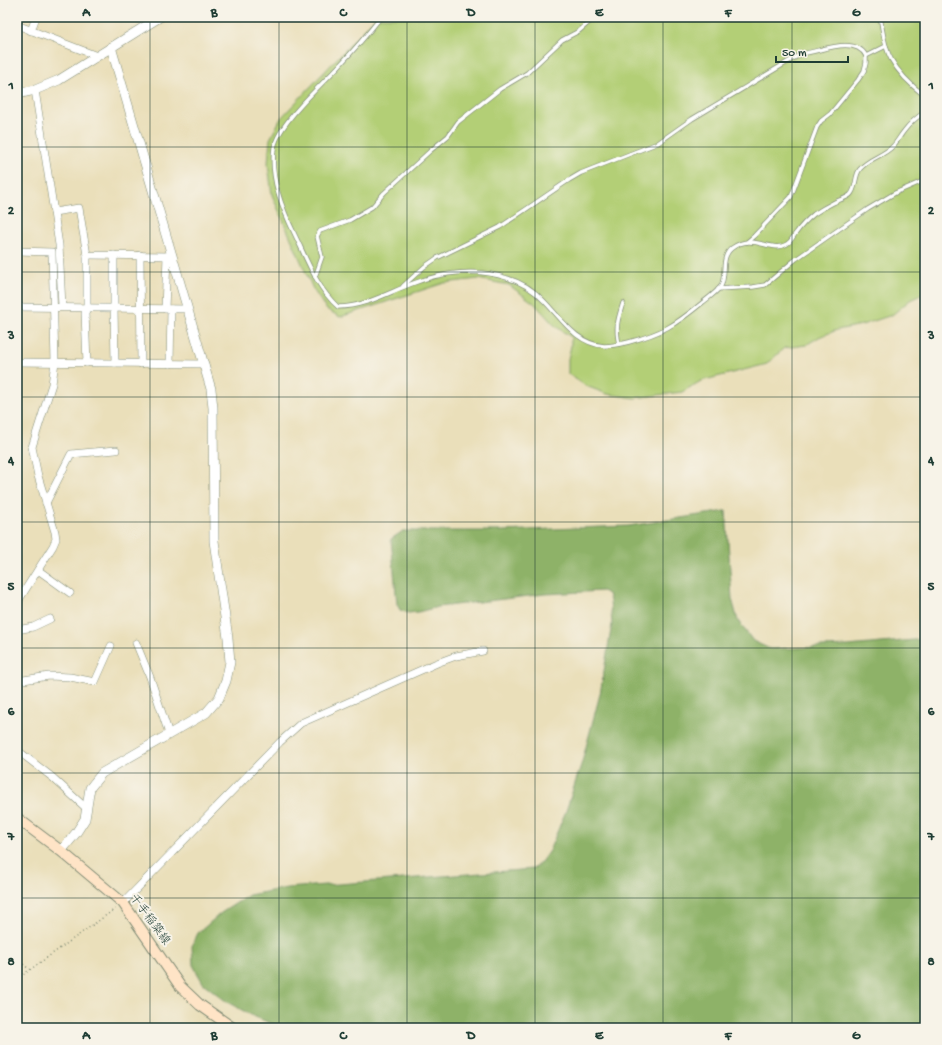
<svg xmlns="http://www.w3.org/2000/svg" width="942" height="1045" viewBox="0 0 942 1045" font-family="'Gochi Hand','Klee One',sans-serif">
	<rect width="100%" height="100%" fill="#f7f3e8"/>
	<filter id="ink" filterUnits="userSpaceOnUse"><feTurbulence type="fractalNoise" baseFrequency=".025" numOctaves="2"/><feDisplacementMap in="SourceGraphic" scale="8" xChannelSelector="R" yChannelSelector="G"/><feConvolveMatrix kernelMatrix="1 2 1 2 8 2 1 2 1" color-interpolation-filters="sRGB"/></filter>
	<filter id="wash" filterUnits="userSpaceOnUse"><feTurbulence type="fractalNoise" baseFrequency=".012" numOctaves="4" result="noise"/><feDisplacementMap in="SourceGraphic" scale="16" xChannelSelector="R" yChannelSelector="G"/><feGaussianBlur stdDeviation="0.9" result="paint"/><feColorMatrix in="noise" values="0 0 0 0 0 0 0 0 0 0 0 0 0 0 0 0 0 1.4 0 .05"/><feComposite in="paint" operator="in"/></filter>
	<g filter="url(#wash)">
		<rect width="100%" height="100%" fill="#eadfba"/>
		<path fill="#b3cf76" stroke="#698655" d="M376,17H925V293L910,300L892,315L862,325L837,330L819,337L806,345L784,348L767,364L701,381L682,392L635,398L607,394L586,386L568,374V359L571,346V337L555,326L534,303L509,285L478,279L444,283L340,317L326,309L313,289L272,195L268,164L270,139L281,118Z"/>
		<path fill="#8eb267" stroke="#56784e" d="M726,511L732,599L738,621L753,641L770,649L848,646L925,639V1028H282L253,1016L227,1002L203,983L193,965L192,946L198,933L221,913L249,895L287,888L533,869L541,862L549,851L566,811L582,762L600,694L612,624L610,601L608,594L603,591L545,594L438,607L418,612L408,613L400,610L397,604L391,539L403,531H502L628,526Z"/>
	</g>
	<g filter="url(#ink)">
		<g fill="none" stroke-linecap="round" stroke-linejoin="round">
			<g stroke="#848e77" stroke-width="5">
				<g id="service">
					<path d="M381,17C367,35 353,51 338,67C321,85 278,124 274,148C270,178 282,208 295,235C307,260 317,288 338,307C365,307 389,292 414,283C443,272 477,268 507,278C521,282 534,290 544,301C561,318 576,344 604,346C612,346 621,344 629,342C663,333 675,325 702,303C708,298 716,293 721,286C727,274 720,257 732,248C753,232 772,254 787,244C792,241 793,236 796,233C801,226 808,219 814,214C820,210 827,206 833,203C838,200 845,199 850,195C857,189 854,176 860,169C869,158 884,156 893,146C897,142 900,136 904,131C910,123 917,117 925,112"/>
					<path d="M880,17C883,31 884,47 891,59C899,74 912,86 925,96"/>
					<path d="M747,242L754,236L791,197L817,127L821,121L830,114L858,80L864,71L866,63V56"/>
					<path d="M315,277L322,257L317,236L320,231L350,220L372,207L384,193L430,151L448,136L458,122L500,89L527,73L562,40L579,31L595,17"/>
					<path d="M403,286L424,267L437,258L500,227L569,180L581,173L658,143L692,119L801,54C819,52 855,35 866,56L886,46"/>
					<path d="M718,289L753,287L765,285L796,259L868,209L895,193L925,180"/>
					<path d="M619,344C615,327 618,319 623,303"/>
				</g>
			</g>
			<g stroke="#848e77" stroke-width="8">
				<g id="minor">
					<path d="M17,25L97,56"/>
					<path d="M31,31L36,17"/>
					<path d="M35,90L59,245L62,307"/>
					<path d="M17,193V194"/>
					<path d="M54,212L79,208L87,255L172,256"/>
					<path d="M17,251L52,252L55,362L52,384L32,447L38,476L55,532L56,539L53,546L20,598L17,607"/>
					<path d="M114,255V308L115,363"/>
					<path d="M140,255L141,364"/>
					<path d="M17,307L188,309"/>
					<path d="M165,309L167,256"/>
					<path d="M17,362L205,364"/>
					<path d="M87,363L85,313L87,308V255"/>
					<path d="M170,364L171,309"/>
					<path d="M46,503L71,454L116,450"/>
					<path d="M38,570L70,593"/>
					<path d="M17,630L33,627L50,619"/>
					<path d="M136,643L150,677L169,734"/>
					<path d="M17,681L49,676L70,677L95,682L111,646"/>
					<path d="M17,750L52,777L86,808"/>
					<path d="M123,903L280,742L301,723L437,663L456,656L483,651"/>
				</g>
			</g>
			<g stroke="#848e77" stroke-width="10">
				<g id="tertiary">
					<path d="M17,94L35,90L59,80L160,17"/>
					<path d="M61,851L76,833L85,819L90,788L102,773L206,713L219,698L226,681L230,662L228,638L214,541L213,408L211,389L111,47"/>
				</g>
			</g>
			<g stroke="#848e77" stroke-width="12">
				<path id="secondary" d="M17,818L61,851L123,903L180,986L200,1005L233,1028"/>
			</g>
			<g stroke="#848e77" stroke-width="1.5" stroke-dasharray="1 3" stroke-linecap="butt">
				<path d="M17,202L20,224L19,244"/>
				<path d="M17,959L29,969"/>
				<path d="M17,979L115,909"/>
			</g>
			<use href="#service" stroke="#fff" stroke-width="3.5"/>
			<use href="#minor" stroke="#fff" stroke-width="7"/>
			<use href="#tertiary" stroke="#fff" stroke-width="9"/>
			<use href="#secondary" stroke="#ffe4c6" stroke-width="10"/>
		</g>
	</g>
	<path fill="none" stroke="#1f3d34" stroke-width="1" stroke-opacity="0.55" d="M150,17V1028M279,17V1028M407,17V1028M535,17V1028M663,17V1028M792,17V1028M17,147H925M17,272H925M17,397H925M17,522H925M17,648H925M17,773H925M17,898H925"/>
	<g text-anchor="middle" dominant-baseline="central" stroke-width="4" stroke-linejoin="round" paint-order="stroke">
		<g font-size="12" fill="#1f3d34" stroke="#f7f3e8">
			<text transform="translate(149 920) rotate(54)">千手稲築線</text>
		</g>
	</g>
	<rect width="942" height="1045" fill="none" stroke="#f7f3e8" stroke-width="44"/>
	<path d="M776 56v6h72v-6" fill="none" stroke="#1f3d34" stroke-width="2"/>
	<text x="782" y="56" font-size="12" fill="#1f3d34" stroke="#f7f3e8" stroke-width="3" paint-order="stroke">50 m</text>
	<rect x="22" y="22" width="898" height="1001" fill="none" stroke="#1f3d34" stroke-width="1.5"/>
	<g font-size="13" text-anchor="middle" font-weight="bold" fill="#1f3d34">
		<text x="86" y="16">A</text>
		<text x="214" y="16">B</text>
		<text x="343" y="16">C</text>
		<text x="471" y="16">D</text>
		<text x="599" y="16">E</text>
		<text x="728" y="16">F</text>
		<text x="856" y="16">G</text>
		<text x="11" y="89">1</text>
		<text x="931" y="89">1</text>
		<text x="11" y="214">2</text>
		<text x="931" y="214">2</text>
		<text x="11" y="339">3</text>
		<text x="931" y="339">3</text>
		<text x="11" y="464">4</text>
		<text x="931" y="464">4</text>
		<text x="11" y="590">5</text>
		<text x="931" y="590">5</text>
		<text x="11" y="715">6</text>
		<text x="931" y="715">6</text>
		<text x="11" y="840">7</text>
		<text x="931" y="840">7</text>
		<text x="11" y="965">8</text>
		<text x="931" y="965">8</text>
		<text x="86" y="1039">A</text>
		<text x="214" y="1039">B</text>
		<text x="343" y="1039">C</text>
		<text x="471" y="1039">D</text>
		<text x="599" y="1039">E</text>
		<text x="728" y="1039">F</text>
		<text x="856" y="1039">G</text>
	</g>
</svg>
